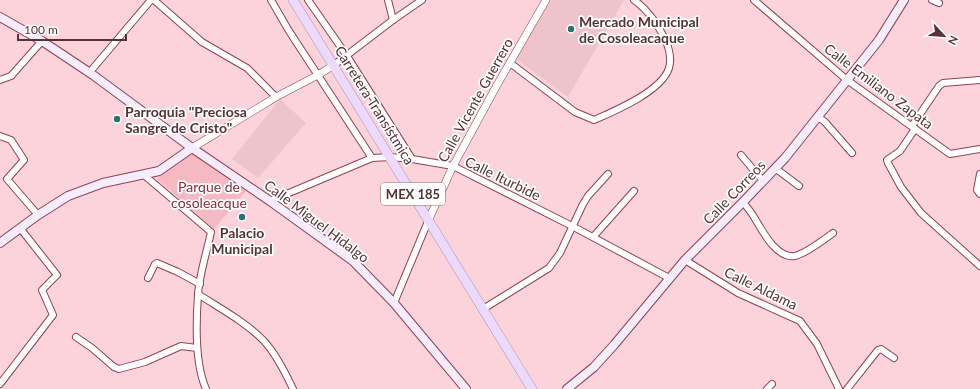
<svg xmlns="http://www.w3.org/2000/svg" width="980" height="389" viewBox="0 0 980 389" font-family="Lato,sans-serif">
	<rect width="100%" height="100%" fill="#fad4da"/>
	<g fill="#edc4ca">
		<path d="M551,0H624L568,97L516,59Z"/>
		<path d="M280,99L306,123L258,178L232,159Z"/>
	</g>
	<path fill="#f5b9c3" d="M190,151L246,191L214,229L157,179Z"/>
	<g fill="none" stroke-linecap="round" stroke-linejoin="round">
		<g stroke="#8f4254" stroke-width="8">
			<g id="minor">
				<path d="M154,0L202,42L247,68L276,97"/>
				<path d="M271,0L289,31L372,158"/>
				<path d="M308,0L347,56L412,159"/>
				<path d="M388,0L393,20"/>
				<path d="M754,0L847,80L950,154L980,149"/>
				<path d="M932,0L939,3"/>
				<path d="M510,63L575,112L594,120C615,111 662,91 669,68C672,58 669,48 665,39C658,25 647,9 634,0"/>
				<path d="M334,65L393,20L422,0"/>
				<path d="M89,73L151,0"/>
				<path d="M0,80L11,76L42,41"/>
				<path d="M818,117L825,122L852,153"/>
				<path d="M912,126L939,86L943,83L980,80"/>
				<path d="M915,129L900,151L887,160L888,163L901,187L921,213L980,266"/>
				<path d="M0,136L11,140L24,160L7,179L38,215"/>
				<path d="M741,155L763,181"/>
				<path d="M775,168L799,186"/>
				<path d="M980,174L977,190L980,194"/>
				<path d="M144,175L211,232C207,251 199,276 198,295C196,322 195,364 206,389"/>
				<path d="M270,201L372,158L390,157L412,159L453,166L572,226L669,278"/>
				<path d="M743,202C747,207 751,212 754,217C762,230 776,259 795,256C804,254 825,239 833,233"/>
				<path d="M593,237L634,191"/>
				<path d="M685,260L738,293L800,321L817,344L839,389"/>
				<path d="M148,278L155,264L157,263L178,272L200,284"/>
				<path d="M198,294C219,308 246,322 264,341C275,353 286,374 293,389"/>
				<path d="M394,303L429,219"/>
				<path d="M483,309L549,268L560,253L583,204L588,196L608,174"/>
				<path d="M76,337L92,348L114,367L119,369L145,362L181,346L197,348"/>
				<path d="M0,384L53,315L42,290L57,275L20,228"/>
				<path d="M767,389L772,384"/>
				<path d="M847,389L878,350L881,349L894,358"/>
			</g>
		</g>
		<g stroke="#8f4254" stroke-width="8">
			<g id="tertiary">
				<path d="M192,148L276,97L318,75L334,65"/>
				<path d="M429,219L453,166L497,85L546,0"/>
			</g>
		</g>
		<g stroke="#8f4254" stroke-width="10">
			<g id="secondary">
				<path d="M0,17L42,41L93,75L192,148L270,201L353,261L394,303L466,389"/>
				<path d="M0,243L38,215L68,196L103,183L159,171L192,148"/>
				<path d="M567,389L594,367L614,345L685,260L743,202L785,158L879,40L904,0"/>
			</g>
		</g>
		<g stroke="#af8fb6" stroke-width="10">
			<path id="primary" d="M293,0L532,389"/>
		</g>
		<use href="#minor" stroke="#fff" stroke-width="6"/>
		<use href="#tertiary" stroke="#fff" stroke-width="7"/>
		<use href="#secondary" stroke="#f5edfe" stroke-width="8"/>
		<use href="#primary" stroke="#ecdafc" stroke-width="9"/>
	</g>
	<g fill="#2a736d" stroke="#fff" stroke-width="1.5">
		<circle cx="571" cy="29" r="4"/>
		<circle cx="117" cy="119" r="4"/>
		<circle cx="242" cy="217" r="4"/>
	</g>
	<g text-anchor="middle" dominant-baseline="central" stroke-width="3.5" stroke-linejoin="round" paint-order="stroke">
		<rect fill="#fff" stroke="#886f74" stroke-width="1" x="381" y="183" width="64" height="22" rx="3"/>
		<g font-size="13" font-weight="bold" fill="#553138">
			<text x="413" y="194">MEX 185</text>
		</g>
		<g font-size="14" font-weight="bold" fill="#553138" stroke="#fff" text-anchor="start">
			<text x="579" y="21">Mercado Municipal<tspan x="579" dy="16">de Cosoleacaque</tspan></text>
			<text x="125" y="111">Parroquia "Preciosa<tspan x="125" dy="16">Sangre de Cristo"</tspan></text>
			<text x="242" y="232" text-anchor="middle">Palacio<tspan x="242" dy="16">Municipal</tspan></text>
		</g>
		<g font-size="14" fill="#553138" stroke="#fff">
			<text transform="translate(879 86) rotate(37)">Calle Emiliano Zapata</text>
			<text transform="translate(475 100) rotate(-61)">Calle Vicente Guerrero</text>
			<text transform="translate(375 105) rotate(58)">Carretera Transístmica</text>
			<text transform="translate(503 178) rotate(26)">Calle Iturbide</text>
			<text transform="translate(734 192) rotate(-46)">Calle Correos</text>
			<text transform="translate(317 221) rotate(37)">Calle Miguel Hidalgo</text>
			<text transform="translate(761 288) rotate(26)">Calle Aldama</text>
		</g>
		<g font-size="14" fill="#862c44" stroke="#fff">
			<text x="209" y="186">Parque de<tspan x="209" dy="16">cosoleacque</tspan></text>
		</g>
	</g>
	<g transform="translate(944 36) rotate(116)" stroke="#ffffff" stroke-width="3" paint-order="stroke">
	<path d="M0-3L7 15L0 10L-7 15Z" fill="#553138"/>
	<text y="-6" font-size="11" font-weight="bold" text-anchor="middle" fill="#553138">N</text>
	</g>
	<path d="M18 34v6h108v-6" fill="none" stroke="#553138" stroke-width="2"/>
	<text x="24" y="34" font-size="12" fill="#553138" stroke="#ffffff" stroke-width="3" paint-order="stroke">100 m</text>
</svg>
